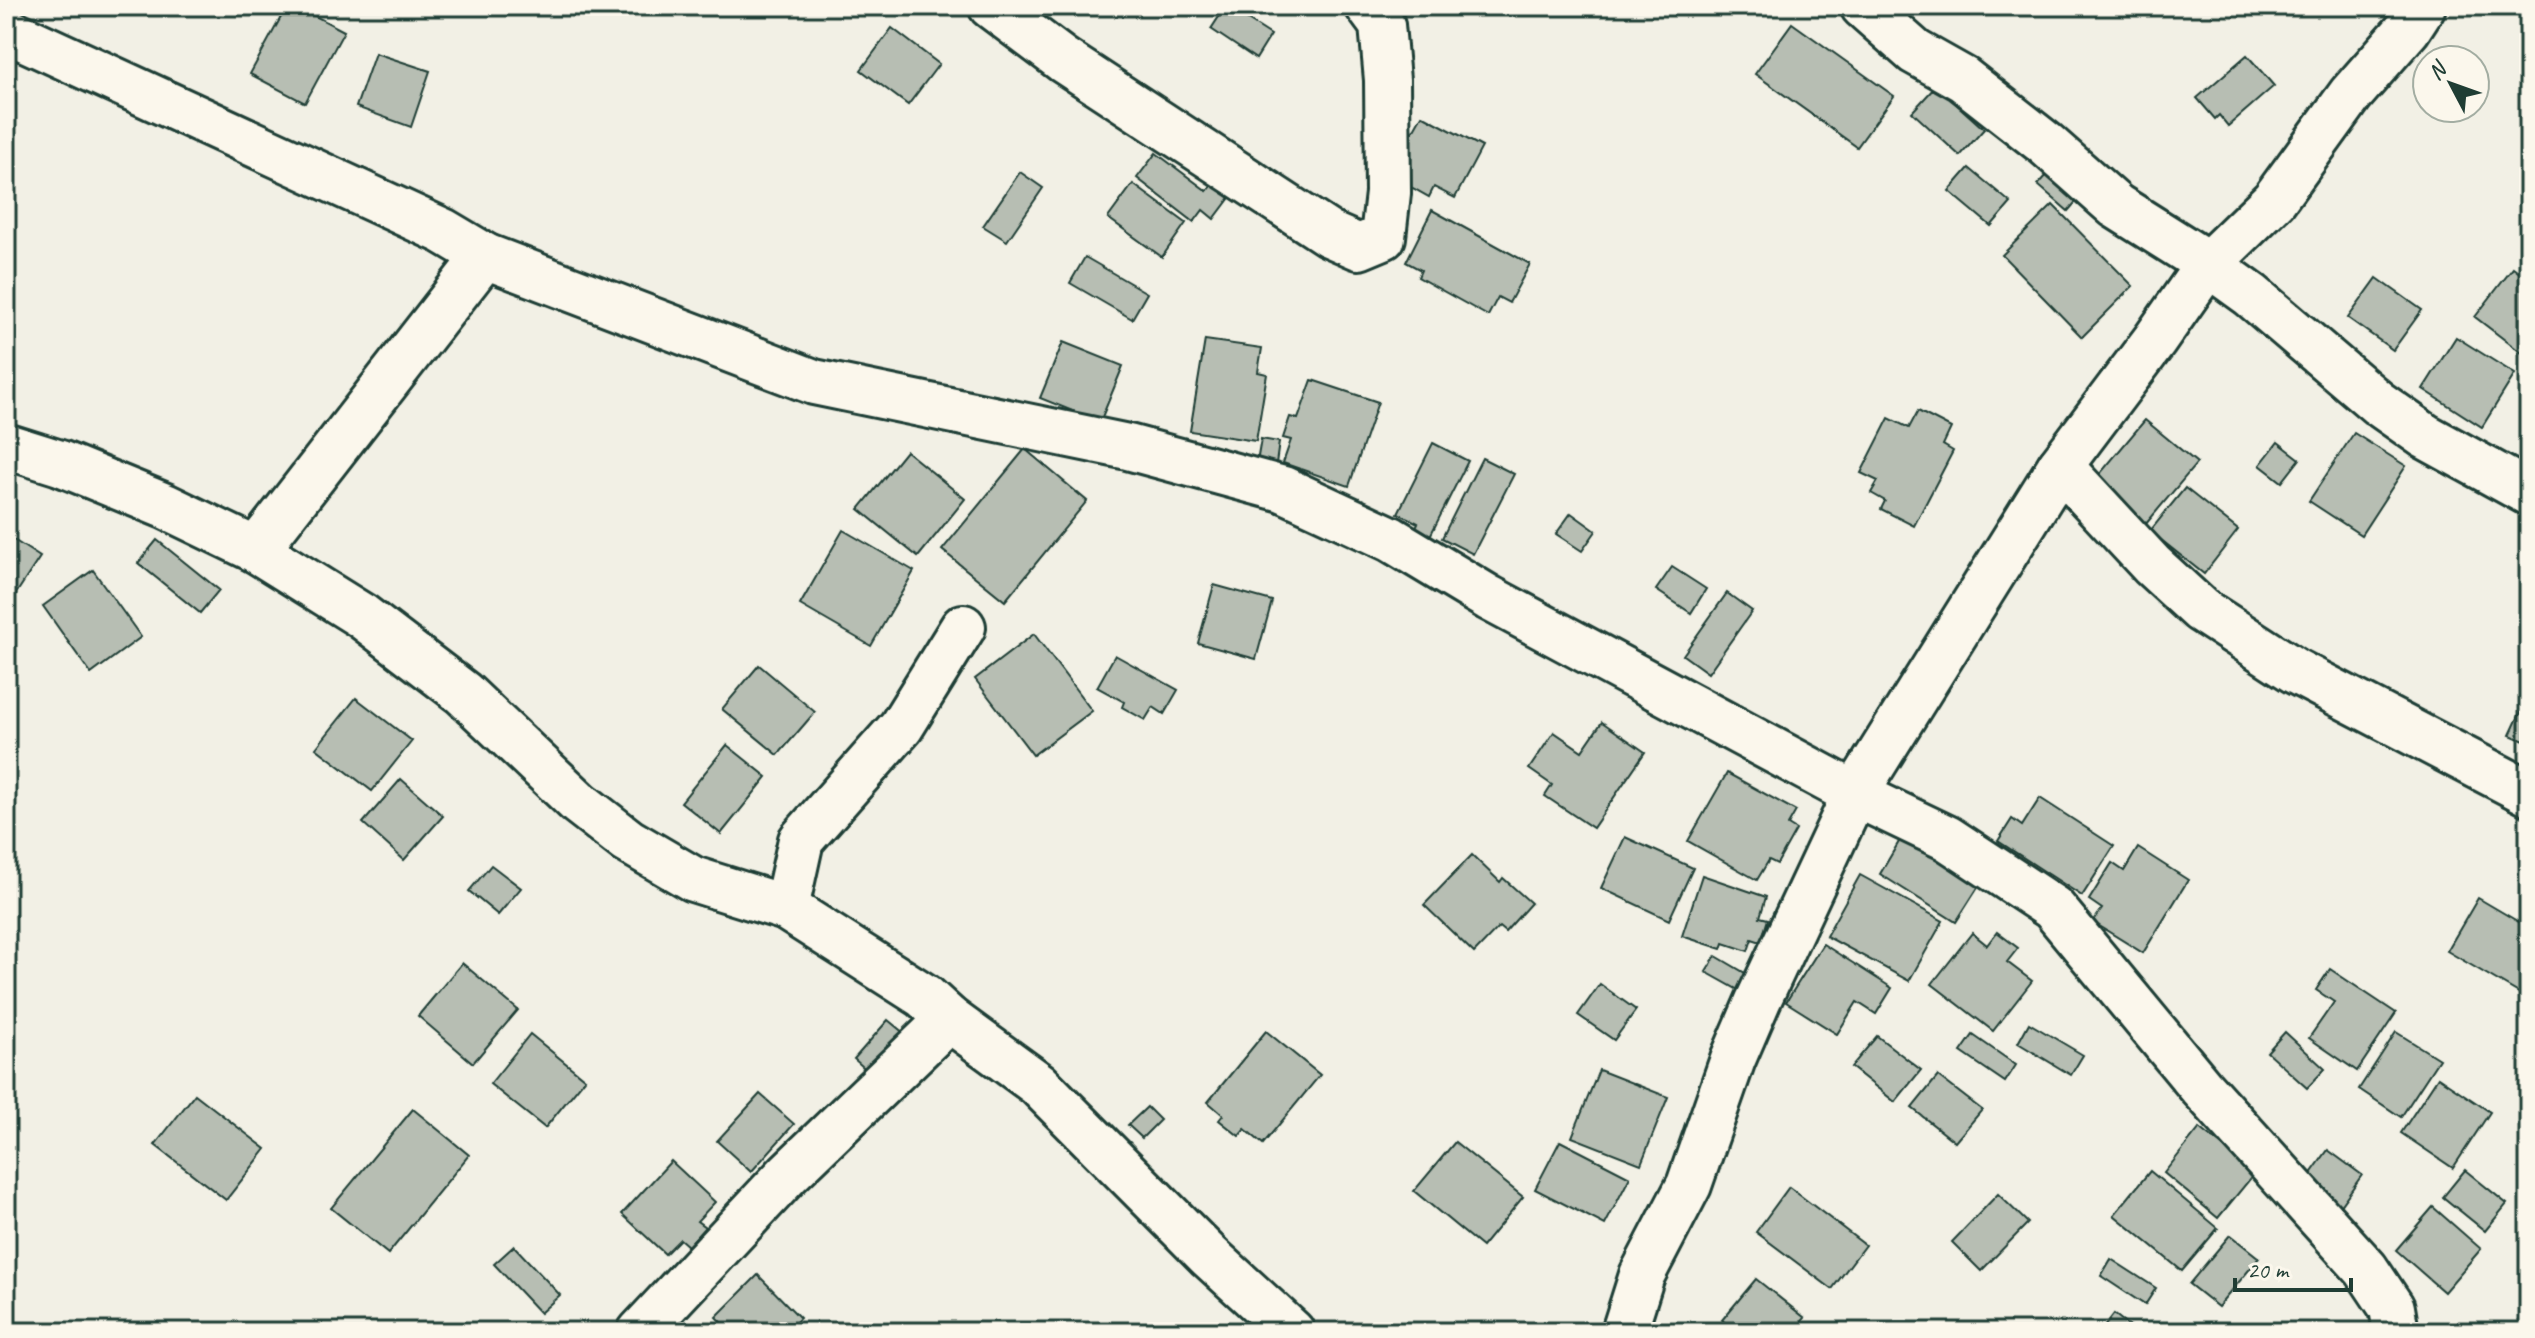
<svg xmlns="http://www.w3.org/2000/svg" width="2535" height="1338" viewBox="0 0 2535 1338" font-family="Caveat,sans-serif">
	<rect width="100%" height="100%" fill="#f2f0e5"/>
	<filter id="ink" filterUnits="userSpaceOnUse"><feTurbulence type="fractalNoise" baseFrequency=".0125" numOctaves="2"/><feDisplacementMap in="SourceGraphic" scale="16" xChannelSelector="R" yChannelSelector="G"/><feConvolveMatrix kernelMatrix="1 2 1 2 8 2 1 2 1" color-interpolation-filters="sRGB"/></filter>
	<g filter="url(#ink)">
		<g fill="#b7beb3" stroke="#1f3d34" stroke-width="2">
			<path d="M287,6H296L344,31L305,103L250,74Z"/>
			<path d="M1226,6L1271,35L1256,59L1211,29Z"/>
			<path d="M1792,23L1894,96L1857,147L1755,74Z"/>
			<path d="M892,28L939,64L908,105L861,70Z"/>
			<path d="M375,53L430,71L411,127L356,107Z"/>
			<path d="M2247,55L2274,86L2228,126L2219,115L2215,119L2197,98Z"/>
			<path d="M1936,86L1984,129L1960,156L1912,112Z"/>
			<path d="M1422,115L1482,147L1455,198L1434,187L1429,197L1404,183L1394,165Z"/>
			<path d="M1156,153L1207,191L1217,178L1235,191L1214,219L1203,210L1194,222L1137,178Z"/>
			<path d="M2058,163L2088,188L2068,211L2038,185Z"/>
			<path d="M1969,168L2011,203L1991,226L1949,191Z"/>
			<path d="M1020,172L1043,188L1007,241L983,226Z"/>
			<path d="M1133,184L1186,223L1162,257L1108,218Z"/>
			<path d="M2053,205L2133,286L2082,337L2002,255Z"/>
			<path d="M1432,210L1530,264L1509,303L1498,297L1488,316L1418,277L1421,270L1406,262Z"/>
			<path d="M1085,257L1147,293L1132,319L1070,283Z"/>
			<path d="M2513,268L2529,280V353L2527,357L2475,317Z"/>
			<path d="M2377,278L2422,310L2393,350L2348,318Z"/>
			<path d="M2456,337L2515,374L2482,427L2423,389Z"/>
			<path d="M1205,340L1262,348L1258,372L1267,374L1256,441L1190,431Z"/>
			<path d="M1063,342L1123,366L1100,422L1040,398Z"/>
			<path d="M1312,380L1378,402L1349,486L1283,463L1291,440L1283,438L1290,417L1298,419Z"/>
			<path d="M1918,411L1951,428L1943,445L1953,451L1914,526L1881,509L1885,501L1871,493L1878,481L1861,473L1889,418L1909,428Z"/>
			<path d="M2145,420L2197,463L2145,525L2093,482Z"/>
			<path d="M2354,433L2406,466L2361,535L2309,501Z"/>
			<path d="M1261,439L1279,442L1275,471L1256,468Z"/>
			<path d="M2278,442L2300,459L2282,482L2260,465Z"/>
			<path d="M1433,443L1468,461L1425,546L1410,538L1418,523L1398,513Z"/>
			<path d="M1025,449L1087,501L1005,601L942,550Z"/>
			<path d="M906,451L965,499L918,557L859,509Z"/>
			<path d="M1482,458L1514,474L1473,554L1442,538Z"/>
			<path d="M2185,488L2238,530L2204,574L2150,531Z"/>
			<path d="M1571,513L1596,531L1582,551L1556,534Z"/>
			<path d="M843,530L914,571L871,646L800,605Z"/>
			<path d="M6,535L40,557L6,609Z"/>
			<path d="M157,540L219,590L200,613L138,563Z"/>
			<path d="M1672,567L1706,589L1691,613L1656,590Z"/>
			<path d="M93,570L141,637L91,674L43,606Z"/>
			<path d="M1214,585L1272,601L1256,659L1198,643Z"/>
			<path d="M1727,593L1752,611L1708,673L1683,655Z"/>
			<path d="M1034,634L1092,711L1033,755L975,679Z"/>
			<path d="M1115,655L1178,690L1164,714L1153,707L1145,720L1122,707L1124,702L1097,687Z"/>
			<path d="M759,665L815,712L778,755L722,709Z"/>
			<path d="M2529,694V743L2510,735Z"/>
			<path d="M356,698L412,741L372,791L316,748Z"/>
			<path d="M1602,722L1645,752L1593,828L1545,796L1552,785L1529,769L1554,732L1582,751Z"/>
			<path d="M727,745L767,777L721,834L681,802Z"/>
			<path d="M1727,773L1796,811L1788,825L1796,830L1777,864L1769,860L1757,880L1688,841Z"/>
			<path d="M401,779L443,816L404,860L363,823Z"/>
			<path d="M2040,798L2114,846L2082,896L1998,841L2012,819L2022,826Z"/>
			<path d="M1906,830L1984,878L1956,922L1880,874Z"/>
			<path d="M1625,837L1693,868L1669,920L1601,888Z"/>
			<path d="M2138,848L2188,880L2143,953L2093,922L2102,909L2089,900L2112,863L2124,871Z"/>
			<path d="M1472,855L1500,882L1503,878L1531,903L1505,932L1499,927L1474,953L1424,905Z"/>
			<path d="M491,865L521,888L498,915L469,891Z"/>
			<path d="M1702,875L1766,897L1760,917L1768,919L1761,942L1752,939L1748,951L1724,943L1722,949L1682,936Z"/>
			<path d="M1860,875L1943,921L1909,981L1826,936Z"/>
			<path d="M2478,898L2529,928V999L2447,951Z"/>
			<path d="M1997,932L2018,948L2007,962L2032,981L1993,1031L1932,984L1972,933L1987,945Z"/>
			<path d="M1823,944L1892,988L1876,1014L1857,1002L1837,1034L1786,1002Z"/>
			<path d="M1716,956L1750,976L1742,992L1706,972Z"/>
			<path d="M462,963L518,1010L473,1063L418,1016Z"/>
			<path d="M2330,969L2396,1013L2357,1071L2309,1038L2334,1002L2316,990Z"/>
			<path d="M1600,984L1636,1010L1614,1040L1578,1015Z"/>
			<path d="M888,1020L905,1034L871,1074L854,1059Z"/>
			<path d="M2029,1023L2083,1055L2071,1075L2018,1043Z"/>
			<path d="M1266,1031L1320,1075L1263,1144L1245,1129L1239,1136L1219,1120L1223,1115L1208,1102Z"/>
			<path d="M2285,1032L2325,1069L2307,1088L2267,1052Z"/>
			<path d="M2396,1032L2439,1059L2401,1117L2359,1089Z"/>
			<path d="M530,1034L585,1079L545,1128L490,1084Z"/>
			<path d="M1973,1035L2016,1065L2005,1082L1961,1052Z"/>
			<path d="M1877,1036L1921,1070L1895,1102L1851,1067Z"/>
			<path d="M1599,1070L1668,1097L1641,1164L1572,1137Z"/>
			<path d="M1938,1076L1982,1110L1955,1142L1912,1108Z"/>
			<path d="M2438,1077L2490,1112L2453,1168L2401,1133Z"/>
			<path d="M195,1094L266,1149L226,1200L155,1145Z"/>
			<path d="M760,1094L794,1124L751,1172L717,1141Z"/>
			<path d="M1147,1107L1160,1120L1142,1138L1128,1125Z"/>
			<path d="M413,1109L469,1155L388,1254L331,1208Z"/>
			<path d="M2200,1128L2255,1173L2218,1218L2164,1173Z"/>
			<path d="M1560,1141L1630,1177L1605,1225L1535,1189Z"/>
			<path d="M1455,1142L1523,1197L1482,1247L1414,1191Z"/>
			<path d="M2328,1150L2362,1175L2337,1210L2302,1186Z"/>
			<path d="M671,1161L715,1202L697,1221L705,1227L688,1246L680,1239L665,1254L622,1214Z"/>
			<path d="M2465,1170L2507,1204L2485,1231L2443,1197Z"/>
			<path d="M2150,1171L2218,1228L2182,1271L2114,1215Z"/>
			<path d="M1789,1187L1865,1245L1832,1289L1756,1232Z"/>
			<path d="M1998,1194L2028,1223L1981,1271L1952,1242Z"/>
			<path d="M2433,1207L2481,1249L2444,1292L2396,1250Z"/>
			<path d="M2230,1235L2259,1258L2218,1307L2189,1284Z"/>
			<path d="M514,1246L560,1295L540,1313L494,1264Z"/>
			<path d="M2111,1259L2156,1288L2145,1305L2101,1276Z"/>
			<path d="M758,1275L800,1318L786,1332H730L716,1317Z"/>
			<path d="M1756,1279L1805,1318L1793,1332H1736L1722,1320Z"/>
			<path d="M2114,1314L2137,1332H2100Z"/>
		</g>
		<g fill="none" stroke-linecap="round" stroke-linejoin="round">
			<g stroke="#1f3d34" stroke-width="50">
				<g id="minor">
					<path d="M991,6L1063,60L1329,234L1359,247L1383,237L1388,193L1387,80L1382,25L1368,6"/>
					<path d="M1863,6L1915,52L1963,79L2046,144L2116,206L2208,264L2251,295L2378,403L2425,436L2529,493"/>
					<path d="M6,30L443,231L485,256L814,382L1128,447L1283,489L1391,539L1489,598L1855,794L1947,838L2053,908L2201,1087L2366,1269L2392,1308L2396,1332"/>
					<path d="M6,446L60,463L165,506L256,550L362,616L463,693L579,803L628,841L693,879L786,908L924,996L949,1019L1038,1084L1209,1256L1292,1332"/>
					<path d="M2060,466L2152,565L2201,610L2295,671L2529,793"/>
					<path d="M256,550L485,256"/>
					<path d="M786,908L801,840L901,727L963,627"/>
					<path d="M640,1332L788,1174L949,1019"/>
					<path d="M1624,1332L1642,1275L1689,1185L1733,1059L1758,1001L1855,794L2060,466L2155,340L2208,264L2274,200L2351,94L2408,29L2423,6"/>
				</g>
			</g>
			<use href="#minor" stroke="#fbf7ec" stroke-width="44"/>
		</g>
	</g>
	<rect width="2535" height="1338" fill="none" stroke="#fbf7ec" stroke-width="32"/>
	<rect x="16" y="16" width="2503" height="1306" fill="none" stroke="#1f3d34" stroke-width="3" filter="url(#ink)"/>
	<g transform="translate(2451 84) rotate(311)"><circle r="38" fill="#fbf7ec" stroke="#a3ada2" stroke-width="2"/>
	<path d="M0-6L14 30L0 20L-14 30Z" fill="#1f3d34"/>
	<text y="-12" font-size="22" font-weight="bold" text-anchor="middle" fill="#1f3d34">N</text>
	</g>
	<path d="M2235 1278v12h116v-12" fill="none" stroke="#1f3d34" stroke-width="4"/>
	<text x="2247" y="1278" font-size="24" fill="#1f3d34" stroke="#fbf7ec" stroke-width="6" paint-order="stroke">20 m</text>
</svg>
